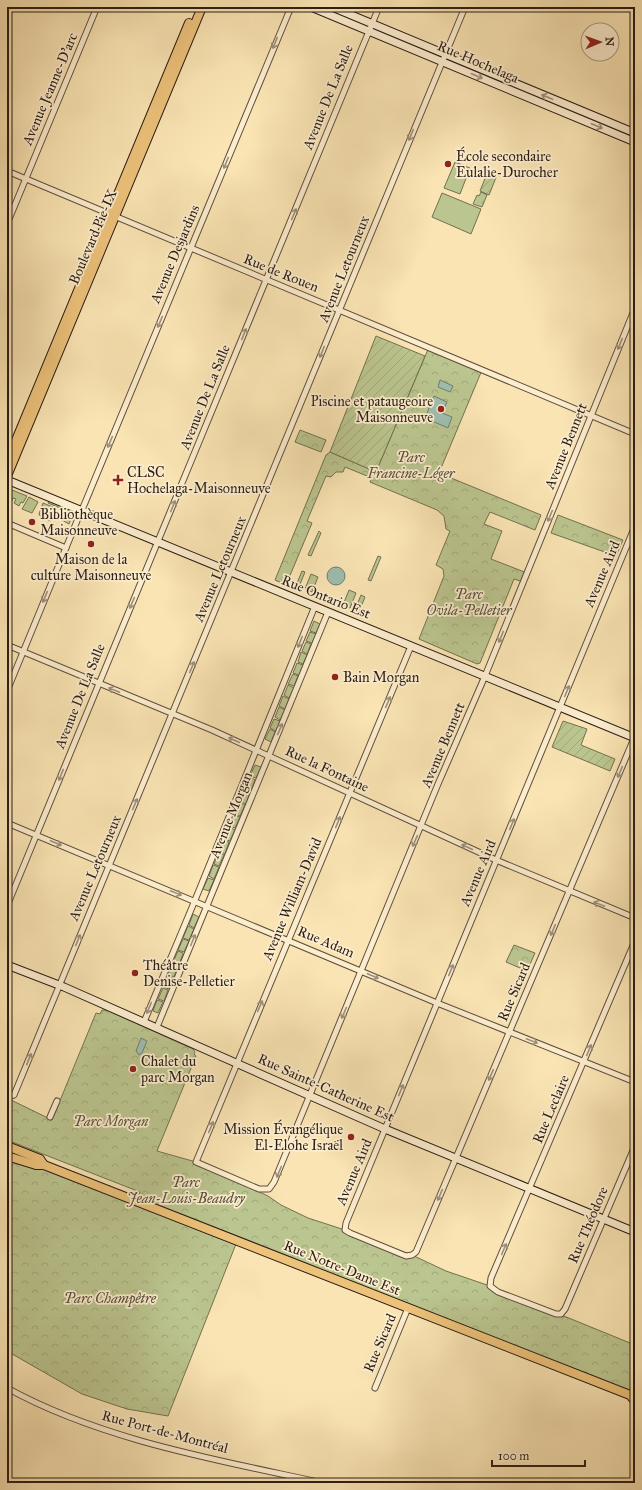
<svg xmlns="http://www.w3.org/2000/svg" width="642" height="1490" viewBox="0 0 642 1490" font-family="'IM FELL Great Primer',serif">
	<defs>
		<pattern id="park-crowns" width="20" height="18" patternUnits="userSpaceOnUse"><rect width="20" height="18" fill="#bbc58f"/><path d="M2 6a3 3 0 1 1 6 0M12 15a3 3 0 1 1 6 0" fill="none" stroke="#a1a97a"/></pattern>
		<pattern id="garden-furrows" width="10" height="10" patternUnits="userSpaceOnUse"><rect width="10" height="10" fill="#bbc58f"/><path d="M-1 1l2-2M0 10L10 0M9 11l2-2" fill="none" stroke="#a1a97a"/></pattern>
	</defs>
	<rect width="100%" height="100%" fill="#fae4b3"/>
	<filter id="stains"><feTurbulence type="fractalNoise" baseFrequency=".005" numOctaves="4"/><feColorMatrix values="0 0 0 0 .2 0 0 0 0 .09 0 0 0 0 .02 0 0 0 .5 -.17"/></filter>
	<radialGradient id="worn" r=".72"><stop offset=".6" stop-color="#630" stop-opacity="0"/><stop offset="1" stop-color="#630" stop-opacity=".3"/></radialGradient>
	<g fill="#bbc58f" stroke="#727152">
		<path d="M455,162L470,168L460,194L444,188Z"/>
		<path d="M442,193L481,209L471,234L432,217Z"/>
		<path d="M12,490L27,496L23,503L21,502L19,506L14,503L16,499L13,498L10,505L7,503V493Z"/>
		<path d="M29,497L38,502L32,513L22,509Z"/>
		<path d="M49,500L74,510L72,513L48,503Z"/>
		<path d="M43,503L53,507L50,521L40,516L39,514Z"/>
		<path d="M61,511L72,516L69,524L62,520L59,516Z"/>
		<path d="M319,531L321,533L311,556L308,555Z"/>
		<path d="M378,556L381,557L371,581L368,580Z"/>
		<path d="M302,571L305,572L298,589L295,588Z"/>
		<path d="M311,574L318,577L312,592L305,589Z"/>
		<path d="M349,590L356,593L350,608L343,605Z"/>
		<path d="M361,595L365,597L358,614L354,612Z"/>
		<path d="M314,621L320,624L316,633L310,631Z"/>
		<path d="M310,632L316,634L312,643L306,641Z"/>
		<path d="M306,642L311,644L307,654L302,651Z"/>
		<path d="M301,652L307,655L303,664L298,662Z"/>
		<path d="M297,663L303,665L299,675L293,673Z"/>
		<path d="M293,674L298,676L294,686L288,684Z"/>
		<path d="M288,685L294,688L289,698L284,695Z"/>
		<path d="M283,696L289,699L285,709L279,706Z"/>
		<path d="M279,707L285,710L280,720L275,717Z"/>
		<path d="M274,719L280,721L276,731L270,728Z"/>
		<path d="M270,729L275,732L271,742L265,739Z"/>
		<path d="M255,765L261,767L256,778L250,776Z"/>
		<path d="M250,777L255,780L251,791L245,789Z"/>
		<path d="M245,790L250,792L246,804L240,801Z"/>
		<path d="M239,802L245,805L240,816L235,814Z"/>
		<path d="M234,815L240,817L235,828L229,826Z"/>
		<path d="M229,827L235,830L230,841L224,839Z"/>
		<path d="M224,840L229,842L225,854L219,851Z"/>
		<path d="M218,853L224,855L219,866L214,864Z"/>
		<path d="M213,865L219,867L214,879L209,876Z"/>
		<path d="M208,878L214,880L209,891L203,889Z"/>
		<path d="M193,914L199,917L194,928L189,925Z"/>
		<path d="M188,926L194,929L189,940L183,938Z"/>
		<path d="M183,939L189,941L184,952L178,950Z"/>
		<path d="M178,951L183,953L179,965L173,962Z"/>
		<path d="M173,963L178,966L174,977L168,974Z"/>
		<path d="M168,975L173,978L169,989L163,987Z"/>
		<path d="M163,988L168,990L164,1001L158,999Z"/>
		<path d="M157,1000L163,1002L158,1013L153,1011Z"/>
	</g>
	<g fill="url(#park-crowns)" stroke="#727152">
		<path d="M481,192L487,195L482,207L473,204L477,195L479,196Z"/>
		<path d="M429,347L482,370L439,473L541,515L535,530L490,512L484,524L502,531L491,559L527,573L523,582L514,579L480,663L477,664L419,639L444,576L443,569L436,565L450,531L446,529L444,516L437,510L370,482L372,478L345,467L343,472H336L331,477L326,476L307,521L312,523L286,585L275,580L326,455L330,452L376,472Z"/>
		<path d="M300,430L326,440L321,452L295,442Z"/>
		<path d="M558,515L623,540L616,556L551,533Z"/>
		<path d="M514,945L535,953L527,971L506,962Z"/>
		<path d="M102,1010H107L193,1049L195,1052L194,1054L196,1056L157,1151L196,1162L268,1196L281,1205L308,1218L345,1230L412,1255L446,1271L490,1286L635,1345V1397L136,1201L140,1192L7,1140V1098L52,1120L96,1013L100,1014Z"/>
		<path d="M13,1154L236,1244L168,1416L127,1409L82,1394L7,1351V1169Z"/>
	</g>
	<g fill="url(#garden-furrows)" stroke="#727152">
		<path d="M488,171L497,175L489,195L480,191Z"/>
		<path d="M376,336L425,356L376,472L330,452Z"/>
		<path d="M563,721L587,729L581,745L615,759L610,771L552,747Z"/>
	</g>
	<g fill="#9ebeb0" stroke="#707e72">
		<path d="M440,380L453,386L450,392L438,387Z"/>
		<path d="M434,396L447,402L442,413L452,417L448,428L425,418Z"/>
		<circle cx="336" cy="576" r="9"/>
		<path d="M141,1038L147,1041L142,1053L139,1055L136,1051Z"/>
	</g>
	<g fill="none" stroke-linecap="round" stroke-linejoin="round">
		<g stroke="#5e4f3c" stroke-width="7">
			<g id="street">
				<path d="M7,171L635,434"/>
				<path d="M7,224L97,7"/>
				<path d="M82,510L291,7"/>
				<path d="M7,523L66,548"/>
				<path d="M635,526L346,1223L345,1230L350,1233L406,1256L412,1255L416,1252L635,736"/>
				<path d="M7,645L212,730L496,860L635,918"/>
				<path d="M411,646L196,1162L259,1189H269L274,1182L438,784L485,676L635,308"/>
				<path d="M7,691L77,521"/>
				<path d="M7,823L437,1003L635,1082"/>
				<path d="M7,906C132,607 254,306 379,7"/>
				<path d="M635,941L491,1278L490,1286L498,1292L556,1314H561L565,1309L635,1146"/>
				<path d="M144,1022L193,905L315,606"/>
				<path d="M157,1027L328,612"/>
				<path d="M7,1094L10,1096L14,1095L465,7"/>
				<path d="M50,1117L57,1101"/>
				<path d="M7,1388C101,1440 218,1460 323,1483"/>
				<path d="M375,1388L408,1308"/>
			</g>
		</g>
		<g stroke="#2a1d15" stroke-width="9">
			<g id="secondary">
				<path d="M311,7L635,142"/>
				<path d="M332,7L635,133"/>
				<path d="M7,480L635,738"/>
				<path d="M7,965L64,987L385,1129L635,1232"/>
			</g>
		</g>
		<g stroke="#2a1d15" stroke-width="10">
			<g id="primary">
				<path d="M7,462L189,23"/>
				<path d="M7,476L202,7"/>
				<path d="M7,1146L40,1159L44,1165"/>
				<path d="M7,1156L36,1165H44L630,1395L635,1401"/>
			</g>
		</g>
		<use href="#street" stroke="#fcedce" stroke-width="5"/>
		<use href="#secondary" stroke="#fcedce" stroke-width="7"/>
		<use href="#primary" stroke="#edc27a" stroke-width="8"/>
	</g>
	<defs><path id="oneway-shaft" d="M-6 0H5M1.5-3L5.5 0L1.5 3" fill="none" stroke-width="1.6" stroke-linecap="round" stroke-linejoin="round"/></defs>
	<g stroke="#9e8f7b">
		<use href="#oneway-shaft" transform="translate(275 43) rotate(112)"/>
		<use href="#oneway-shaft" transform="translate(477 76) rotate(23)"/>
		<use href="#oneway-shaft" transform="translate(547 97) rotate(-157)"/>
		<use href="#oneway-shaft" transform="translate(597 126) rotate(23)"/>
		<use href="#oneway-shaft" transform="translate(411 135) rotate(112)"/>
		<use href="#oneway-shaft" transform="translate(226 163) rotate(112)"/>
		<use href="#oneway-shaft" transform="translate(294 214) rotate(-67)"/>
		<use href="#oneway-shaft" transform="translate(160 322) rotate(113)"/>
		<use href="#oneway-shaft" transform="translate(244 334) rotate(-68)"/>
		<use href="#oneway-shaft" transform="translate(620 344) rotate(112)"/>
		<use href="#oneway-shaft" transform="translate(322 352) rotate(112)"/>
		<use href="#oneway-shaft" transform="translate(110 442) rotate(113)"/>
		<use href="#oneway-shaft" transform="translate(173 506) rotate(-68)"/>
		<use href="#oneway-shaft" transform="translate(550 516) rotate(113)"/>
		<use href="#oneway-shaft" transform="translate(45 597) rotate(113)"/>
		<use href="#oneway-shaft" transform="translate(132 603) rotate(113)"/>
		<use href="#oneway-shaft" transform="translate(501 637) rotate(112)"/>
		<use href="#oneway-shaft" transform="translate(300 642) rotate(112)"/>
		<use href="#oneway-shaft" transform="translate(192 667) rotate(-67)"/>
		<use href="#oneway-shaft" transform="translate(114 690) rotate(-158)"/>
		<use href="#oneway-shaft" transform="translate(567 691) rotate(-67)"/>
		<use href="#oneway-shaft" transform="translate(388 702) rotate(-67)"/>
		<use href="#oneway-shaft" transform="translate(280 729) rotate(-67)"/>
		<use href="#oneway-shaft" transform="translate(234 740) rotate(-156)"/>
		<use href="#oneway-shaft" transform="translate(620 772) rotate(113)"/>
		<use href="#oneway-shaft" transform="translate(61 775) rotate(112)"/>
		<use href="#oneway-shaft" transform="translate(135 804) rotate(-67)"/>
		<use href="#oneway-shaft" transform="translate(338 822) rotate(-67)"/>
		<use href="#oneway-shaft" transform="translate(512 824) rotate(-67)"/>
		<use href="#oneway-shaft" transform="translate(415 841) rotate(114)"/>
		<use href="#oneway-shaft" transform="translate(56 843) rotate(23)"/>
		<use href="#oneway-shaft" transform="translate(467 847) rotate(-155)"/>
		<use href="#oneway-shaft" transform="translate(176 893) rotate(22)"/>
		<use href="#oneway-shaft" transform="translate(599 904) rotate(-158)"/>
		<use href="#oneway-shaft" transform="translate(553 930) rotate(113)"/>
		<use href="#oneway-shaft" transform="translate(78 940) rotate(-68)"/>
		<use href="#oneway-shaft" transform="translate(193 940) rotate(-68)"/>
		<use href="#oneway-shaft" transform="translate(451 970) rotate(-68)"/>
		<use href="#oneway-shaft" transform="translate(373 976) rotate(23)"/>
		<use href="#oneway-shaft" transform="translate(260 1006) rotate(-67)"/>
		<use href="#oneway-shaft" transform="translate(149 1008) rotate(113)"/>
		<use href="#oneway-shaft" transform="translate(344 1013) rotate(113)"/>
		<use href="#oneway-shaft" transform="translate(532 1041) rotate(22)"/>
		<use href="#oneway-shaft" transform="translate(589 1050) rotate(-67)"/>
		<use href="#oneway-shaft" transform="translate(29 1059) rotate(-68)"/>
		<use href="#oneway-shaft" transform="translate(491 1075) rotate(113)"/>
		<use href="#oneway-shaft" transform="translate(401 1090) rotate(-68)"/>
		<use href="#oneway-shaft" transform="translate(211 1127) rotate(-67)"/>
		<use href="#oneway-shaft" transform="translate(279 1172) rotate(112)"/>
		<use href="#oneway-shaft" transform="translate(440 1195) rotate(113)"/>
		<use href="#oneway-shaft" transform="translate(504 1249) rotate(-67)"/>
	</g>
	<g fill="#8f2418" stroke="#fcedce" stroke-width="1.5">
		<circle cx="448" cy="164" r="4"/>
		<circle cx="441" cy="409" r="4"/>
		<path d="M116 474h4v4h4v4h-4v4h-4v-4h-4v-4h4z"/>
		<circle cx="32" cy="522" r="4"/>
		<circle cx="91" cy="544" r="4"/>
		<circle cx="335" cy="677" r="4"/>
		<circle cx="135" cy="973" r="4"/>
		<circle cx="133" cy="1069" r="4"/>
		<circle cx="351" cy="1137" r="4"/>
	</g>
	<g text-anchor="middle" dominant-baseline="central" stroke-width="3.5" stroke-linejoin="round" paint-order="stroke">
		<g font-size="14" fill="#2a1d15" stroke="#fcedce">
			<text transform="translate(478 62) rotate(23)">Rue Hochelaga</text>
			<text transform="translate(50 89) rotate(-67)">Avenue Jeanne-D'arc</text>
			<text transform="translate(328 97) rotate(-68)">Avenue De La Salle</text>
			<text transform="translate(93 237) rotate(-67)">Boulevard Pie-IX</text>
			<text transform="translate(175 254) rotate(-67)">Avenue Desjardins</text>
			<text transform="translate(344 269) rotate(-68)">Avenue Letourneux</text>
			<text transform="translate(281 273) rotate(22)">Rue de Rouen</text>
			<text transform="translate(205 397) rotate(-68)">Avenue De La Salle</text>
			<text transform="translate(566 446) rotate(-68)">Avenue Bennett</text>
			<text transform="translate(220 569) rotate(-67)">Avenue Letourneux</text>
			<text transform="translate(602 574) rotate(-67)">Avenue Aird</text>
			<text transform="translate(326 597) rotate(22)">Rue Ontario Est</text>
			<text transform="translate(80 696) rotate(-68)">Avenue De La Salle</text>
			<text transform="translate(443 745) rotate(-67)">Avenue Bennett</text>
			<text transform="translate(327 769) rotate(25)">Rue la Fontaine</text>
			<text transform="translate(231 815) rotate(-68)">Avenue Morgan</text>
			<text transform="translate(95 868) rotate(-67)">Avenue Letourneux</text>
			<text transform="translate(478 873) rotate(-67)">Avenue Aird</text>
			<text transform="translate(292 899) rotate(-67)">Avenue William-David</text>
			<text transform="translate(326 942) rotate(23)">Rue Adam</text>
			<text transform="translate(514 992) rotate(-67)">Rue Sicard</text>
			<text transform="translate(326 1088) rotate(24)">Rue Sainte-Catherine Est</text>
			<text transform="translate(551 1109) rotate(-67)">Rue Leclaire</text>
			<text transform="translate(354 1172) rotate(-67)">Avenue Aird</text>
			<text transform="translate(588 1225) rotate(-67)">Rue Théodore</text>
			<text transform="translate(342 1268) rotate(22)">Rue Notre-Dame Est</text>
			<text transform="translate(380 1343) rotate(-67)">Rue Sicard</text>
			<text transform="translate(165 1432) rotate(15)">Rue Port-de-Montréal</text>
		</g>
		<g font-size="14" fill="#2a1d15" stroke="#fcedce" text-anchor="start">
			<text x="456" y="156">École secondaire<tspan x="456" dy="16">Eulalie-Durocher</tspan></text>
			<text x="433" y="401" text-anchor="end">Piscine et pataugeoire<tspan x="433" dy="16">Maisonneuve</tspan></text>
			<text x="127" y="472">CLSC<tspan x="127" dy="16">Hochelaga-Maisonneuve</tspan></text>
			<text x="40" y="514">Bibliothèque<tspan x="40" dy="16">Maisonneuve</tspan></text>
			<text x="91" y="559" text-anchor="middle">Maison de la<tspan x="91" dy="16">culture Maisonneuve</tspan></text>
			<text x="343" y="677">Bain Morgan</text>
			<text x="143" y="965">Théâtre<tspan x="143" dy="16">Denise-Pelletier</tspan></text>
			<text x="141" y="1061">Chalet du<tspan x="141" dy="16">parc Morgan</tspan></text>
			<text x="343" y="1129" text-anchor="end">Mission Évangélique<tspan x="343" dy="16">El-Elohe Israël</tspan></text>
		</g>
		<g font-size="14" font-style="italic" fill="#564f3a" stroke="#fcedce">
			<text x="411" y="457">Parc<tspan x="411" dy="16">Francine-Léger</tspan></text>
			<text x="469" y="594">Parc<tspan x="469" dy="16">Ovila-Pelletier</tspan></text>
			<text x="111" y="1121">Parc Morgan</text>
			<text x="186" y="1182">Parc<tspan x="186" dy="16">Jean-Louis-Beaudry</tspan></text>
			<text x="110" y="1298">Parc Champêtre</text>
		</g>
	</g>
	<rect width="642" height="1490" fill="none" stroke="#fae4b3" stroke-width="24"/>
	<rect x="8" y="8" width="626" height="1474" fill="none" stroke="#2a1d15" stroke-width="2"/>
	<rect x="12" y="12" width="618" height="1466" fill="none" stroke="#2a1d15"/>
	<g transform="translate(600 42) rotate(88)"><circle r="19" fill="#fcedce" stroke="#a89a84"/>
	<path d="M0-3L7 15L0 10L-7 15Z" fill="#8f2418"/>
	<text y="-6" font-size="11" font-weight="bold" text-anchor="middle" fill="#2a1d15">N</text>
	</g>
	<path d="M492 1460v6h93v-6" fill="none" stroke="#2a1d15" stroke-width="2"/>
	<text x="498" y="1460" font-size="12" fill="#2a1d15" stroke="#fcedce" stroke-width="3" paint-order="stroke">100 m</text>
	<rect width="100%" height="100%" filter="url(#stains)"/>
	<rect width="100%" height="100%" fill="url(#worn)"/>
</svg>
